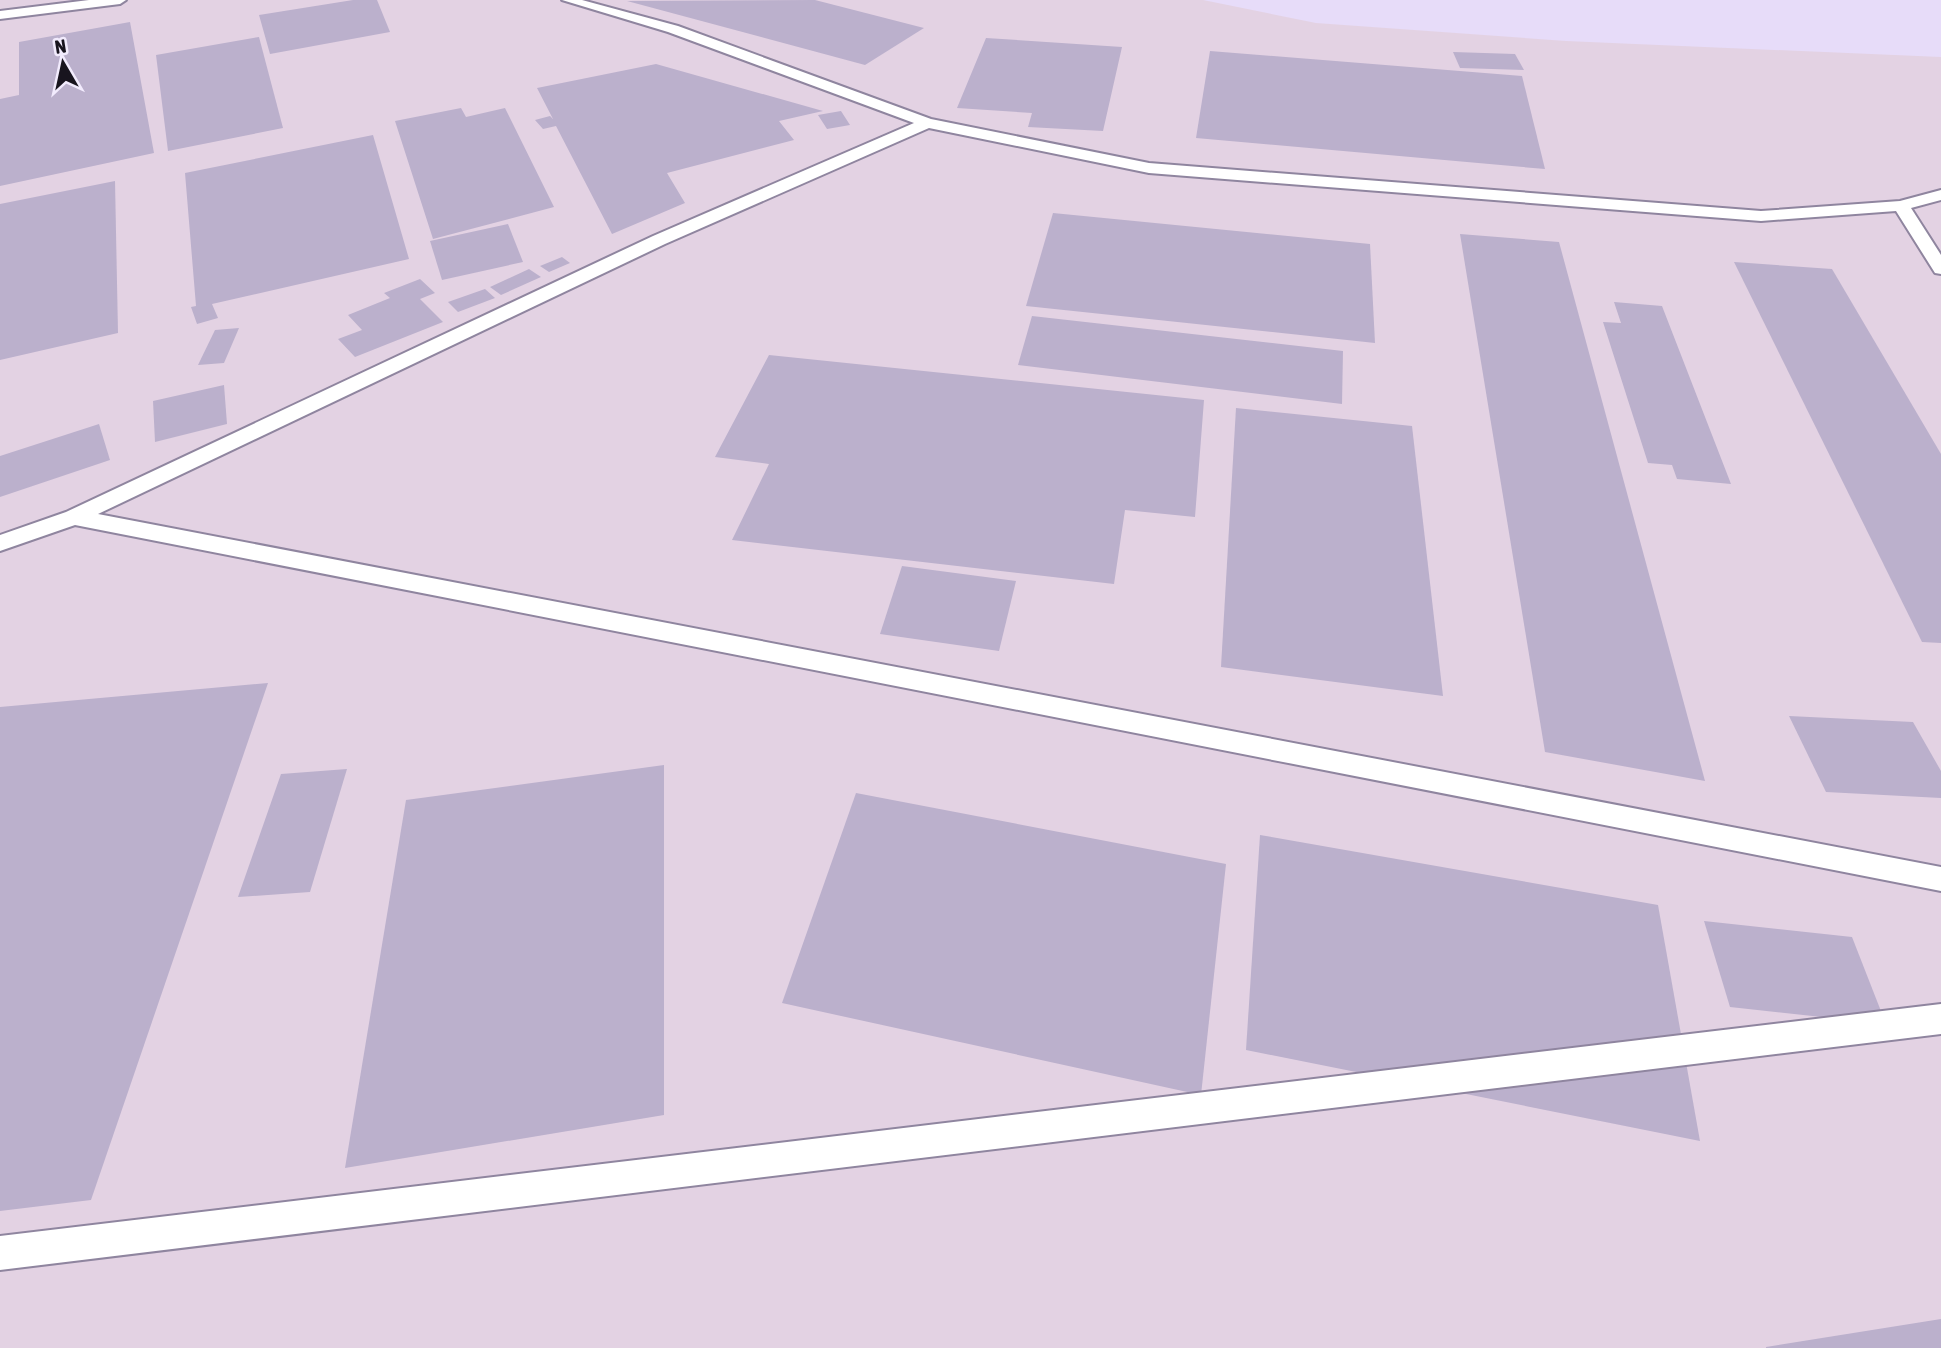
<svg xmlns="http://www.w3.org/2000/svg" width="1941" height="1348" viewBox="0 0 1941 1348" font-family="'Asap Condensed',sans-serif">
	<rect width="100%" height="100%" fill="#e7dcf9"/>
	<path fill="#e3d2e3" d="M0,0H1203L1316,23L1566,41L1941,57V1348H0Z"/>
	<g fill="#bbb0cc">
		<path d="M353,0H377L390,32L270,54L259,15Z"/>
		<path d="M815,0L924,28L865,65L627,1Z"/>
		<path d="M130,22L154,153L0,186V99L19,95V42Z"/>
		<path d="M259,37L283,128L168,151L156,55Z"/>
		<path d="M986,38L1122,47L1103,131L1028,127L1032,113L957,108Z"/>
		<path d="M1210,51L1522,76L1545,169L1196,138Z"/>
		<path d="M1453,52L1515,54L1524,70L1460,68Z"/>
		<path d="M656,64L823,111L779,121L794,140L667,173L685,203L612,234L556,126L543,129L535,120L550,116L553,119L537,88Z"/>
		<path d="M461,108L466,117L505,108L554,207L433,239L395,121Z"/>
		<path d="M841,111L850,125L827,129L818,115Z"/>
		<path d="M373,135L409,259L212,304L218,318L197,324L191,307L196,306L185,173Z"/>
		<path d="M115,181L118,333L0,360V204Z"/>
		<path d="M1053,213L1370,244L1375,343L1026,306Z"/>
		<path d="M508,224L523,262L442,280L430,241Z"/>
		<path d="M1460,234L1559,242L1705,781L1545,752Z"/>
		<path d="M562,257L570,263L549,272L540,266Z"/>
		<path d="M1734,262L1832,269L1941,454V643L1922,642Z"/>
		<path d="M529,269L541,277L501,295L490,287Z"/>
		<path d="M420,279L435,293L420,299L443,322L355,357L338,339L362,330L348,315L390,298L384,293Z"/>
		<path d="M485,289L495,298L458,312L448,302Z"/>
		<path d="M1614,302L1662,306L1731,484L1677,479L1672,465L1648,463L1603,322L1621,323Z"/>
		<path d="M1032,316L1343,351L1342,404L1018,365Z"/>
		<path d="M239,328L224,363L198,365L215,330Z"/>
		<path d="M769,355L1204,400L1195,517L1125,510L1114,584L732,540L769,464L715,457Z"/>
		<path d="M224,385L227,424L155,442L153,401Z"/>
		<path d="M1236,408L1412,426L1443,696L1221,667Z"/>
		<path d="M99,424L110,460L0,497V456Z"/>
		<path d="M902,566L1016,581L999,651L880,634Z"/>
		<path d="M268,683L91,1200L0,1211V707Z"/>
		<path d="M1789,716L1913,722L1941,771V798L1826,792Z"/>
		<path d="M664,765V1115L345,1168L406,800Z"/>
		<path d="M347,769L310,892L238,897L281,774Z"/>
		<path d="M856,793L1226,864L1201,1095L782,1003Z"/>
		<path d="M1260,835L1658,905L1700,1141L1246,1050Z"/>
		<path d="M1704,921L1852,937L1886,1024L1730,1007Z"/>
		<path d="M1941,1319V1348H1766V1347Z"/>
	</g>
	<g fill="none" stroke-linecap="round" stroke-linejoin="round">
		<g stroke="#8f859f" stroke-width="4">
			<g id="service">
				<path d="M89,0H126L120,4L0,19V11Z"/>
				<path d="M562,0H582L678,26L931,119L1149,163L1761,211L1900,201L1941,190V200L1911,208L1941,255V274L1935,273L1896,211L1761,221L1149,173L929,128L665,244L98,514L1941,867V891L75,525L0,551V535L66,512L653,236L914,123L668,32Z"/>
				<path d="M1941,1004V1034L0,1270V1236Z"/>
			</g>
		</g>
		<use href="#service" fill="#fff" fill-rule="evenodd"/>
	</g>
	<g transform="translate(63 63) rotate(351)" stroke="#f2ebfd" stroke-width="5" paint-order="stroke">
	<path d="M0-5L12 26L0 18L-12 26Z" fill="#18141e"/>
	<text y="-10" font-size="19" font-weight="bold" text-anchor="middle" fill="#18141e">N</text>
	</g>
</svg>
